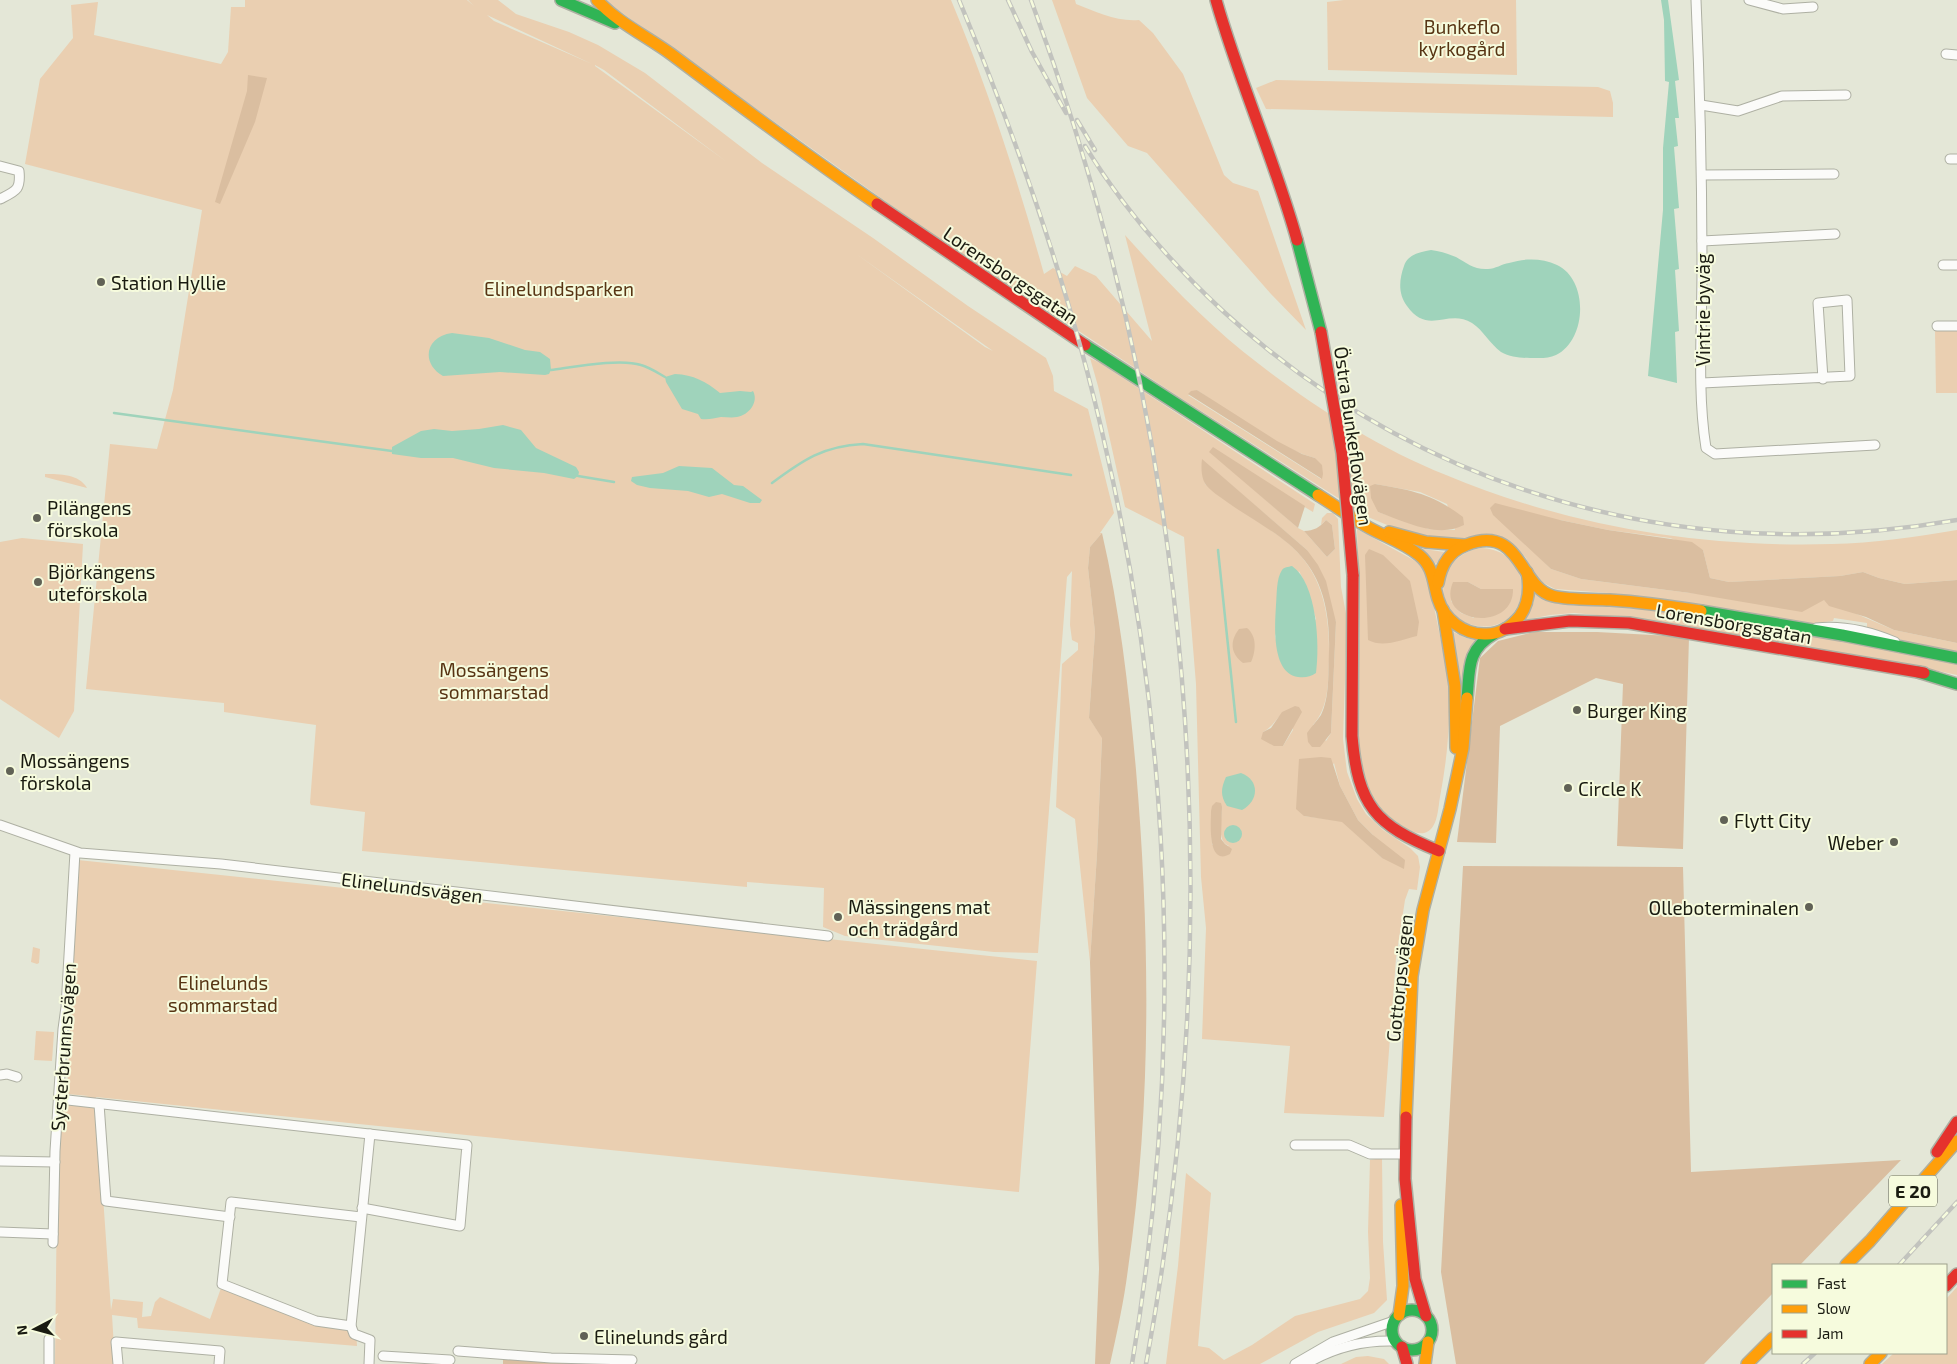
<svg xmlns="http://www.w3.org/2000/svg" width="1957" height="1364" viewBox="0 0 1957 1364" font-family="'Exo 2',sans-serif">
	<rect width="100%" height="100%" fill="#e4e7d7"/>
	<g fill="#eacfb1" fill-rule="evenodd">
		<path d="M245,0H467L474,6L468,0H498L516,14L569,32L598,45L645,73L762,163L873,238L968,306L1046,358L1053,376L1054,391L1088,409L1114,513L1100,533H1102L1090,547L1088,568L1095,632L1089,718L1102,737L1097,854L1090,962L1075,819L1056,807L1062,664L1078,650V643L1072,640L1070,625L1072,571L1067,577L1038,953L994,952L845,936L823,927L824,888L747,882V887L362,851L365,812L311,805L310,803L316,725L224,712V703L86,689L110,444L157,449L173,390L202,210L25,164L40,79L73,38L71,5L98,2L94,35L221,64L228,52L231,7H245ZM487,15L592,64L494,21ZM595,65L604,70L727,162L595,66ZM855,253L993,351L985,347Z"/>
		<path d="M604,0H951C988,89 1018,181 1044,274L1053,268L1067,276L1075,266L1096,276L1152,341L1125,235C1166,281 1210,327 1259,364C1316,408 1379,448 1446,475C1567,526 1702,548 1832,544C1874,543 1916,537 1957,530V580L1905,584L1879,578L1863,572L1840,576L1729,582L1710,578L1703,550L1670,538L1608,530L1560,520L1532,550L1551,569L1581,579L1690,593L1824,600L1894,630L1957,643V653L1910,643L1867,627V623L1834,618L1833,621L1806,624L1608,593L1555,589L1536,579L1526,558L1519,550L1506,541L1491,536L1453,540L1411,535L1368,517L1179,397L927,231ZM1197,390C1231,413 1275,447 1315,458L1321,479L1188,395ZM1375,484L1420,492L1447,504L1455,530L1429,529L1378,512Z"/>
		<path d="M1052,0H1075L1076,4C1096,12 1117,22 1139,20L1153,33L1183,74L1224,175L1233,183L1258,191L1306,330L1271,294L1147,153L1128,146L1087,98Z"/>
		<path d="M1344,0H1516L1517,75L1328,70L1327,2Z"/>
		<path d="M1276,80L1598,87L1610,91L1613,103V117L1266,109L1256,88Z"/>
		<path d="M1935,330H1957V393H1936Z"/>
		<path d="M1090,358L1100,363L1315,504L1313,512L1210,451L1298,528L1304,531L1327,557L1335,549L1332,525L1326,520L1321,525L1322,518L1327,513H1333L1338,519L1341,587L1347,619L1343,739L1347,772L1357,799L1366,814L1383,830L1410,848L1418,856L1420,867L1417,890L1409,889L1405,900L1396,958L1384,1117L1284,1113L1290,1046L1202,1039L1206,928L1201,877L1196,684L1184,537L1125,507L1098,386ZM1202,460L1307,550L1336,622L1331,733L1326,741L1313,725C1329,707 1328,683 1329,660C1330,617 1324,574 1289,544C1263,522 1231,507 1205,484ZM1299,571L1305,583L1316,619L1282,663L1275,636ZM1289,710L1293,730L1283,746L1263,732C1276,725 1278,713 1289,710ZM1334,763L1340,786L1358,820L1373,835L1382,858L1342,821L1304,816ZM1222,807C1222,819 1216,841 1229,846L1212,845L1211,811Z"/>
		<path d="M45,474C60,474 79,474 87,488L45,477Z"/>
		<path d="M1357,529L1419,563L1426,573L1430,584C1435,618 1445,651 1448,684C1451,722 1447,760 1440,797C1438,808 1438,830 1424,833C1416,835 1403,827 1397,822C1383,814 1365,790 1361,774C1351,735 1358,694 1359,654C1361,612 1358,571 1357,529Z"/>
		<path d="M22,538L83,544L74,711L59,738L0,699V542Z"/>
		<path d="M1417,548L1444,552L1436,564L1428,555Z"/>
		<path d="M1482,548C1540,552 1531,633 1478,626C1468,625 1459,620 1452,612C1431,585 1450,552 1482,548ZM1468,582L1481,589L1474,618L1461,613L1451,601Z"/>
		<path d="M1534,594L1543,599L1555,602L1630,606L1729,621L1863,643L1957,664V675L1892,661L1655,622L1597,615L1574,613L1550,615L1525,620L1534,602Z"/>
		<path d="M1451,631L1466,638L1475,640C1460,662 1463,684 1462,709L1460,686Z"/>
		<path d="M78,860L1037,961L1019,1192L96,1097L111,1310L113,1299L143,1302L142,1317L151,1316L155,1302L160,1297L210,1319L221,1288L284,1312L356,1328L357,1346L138,1328L137,1318L112,1315L115,1364H55L58,1109L59,1099L89,1096L67,1094Z"/>
		<path d="M33,947L40,949L39,963L37,964L31,962Z"/>
		<path d="M36,1031L54,1032L52,1061L34,1060Z"/>
		<path d="M1382,1158L1383,1242L1387,1300L1374,1313L1318,1332L1260,1364H1166L1178,1266L1186,1173L1211,1193L1198,1346L1209,1348L1224,1360L1252,1345L1295,1316L1360,1299L1368,1291L1370,1278L1368,1232L1370,1160Z"/>
		<path d="M1957,1287V1364H1882L1894,1353H1946V1299Z"/>
		<path d="M1368,1356L1384,1359L1389,1364H1341L1356,1357Z"/>
	</g>
	<g fill="#dabea0">
		<path d="M248,75L267,78L255,122L220,204L215,202L247,91Z"/>
		<path d="M1197,390L1277,441L1302,454L1315,458L1322,465L1323,474L1322,479L1188,394L1191,391Z"/>
		<path d="M1213,447L1305,506L1298,528L1209,452Z"/>
		<path d="M1202,459L1307,550L1318,565L1326,581L1336,622L1331,733L1320,747H1312L1308,742L1307,733C1311,727 1317,721 1321,715C1330,697 1328,671 1329,651C1330,620 1325,586 1305,561C1285,535 1253,521 1227,502C1220,497 1211,491 1206,485C1201,478 1201,467 1202,459Z"/>
		<path d="M1375,484C1411,490 1433,494 1463,517L1464,525C1437,539 1404,521 1378,512L1371,498L1370,486Z"/>
		<path d="M1495,503L1560,520L1608,530L1692,542L1703,550L1710,578L1729,582L1840,576L1863,572L1879,578L1905,584L1957,580V643L1894,630L1866,617L1829,606L1824,600L1802,612L1690,593L1581,579L1551,569L1493,515L1490,508Z"/>
		<path d="M1326,520L1332,525L1335,549L1327,557L1304,531C1314,531 1320,527 1326,520Z"/>
		<path d="M1102,533C1120,611 1129,691 1136,770C1150,935 1152,1105 1128,1269C1124,1301 1117,1333 1110,1364H1095L1099,1269L1090,962L1097,854L1102,738L1089,718L1095,632L1088,568L1090,547Z"/>
		<path d="M1369,549L1383,555L1410,581L1419,622L1417,636C1401,640 1383,648 1368,640L1365,555Z"/>
		<path d="M1453,582H1468L1481,589H1513C1514,633 1435,624 1453,582Z"/>
		<path d="M1247,628C1257,636 1256,651 1251,662L1243,663C1231,654 1229,642 1239,629Z"/>
		<path d="M1534,632H1597L1689,637L1683,849L1617,846L1623,684L1596,678L1500,726L1496,843L1457,842L1480,658L1498,641Z"/>
		<path d="M1295,706L1299,707L1302,712L1283,746H1274L1261,739L1263,732L1271,728L1282,712Z"/>
		<path d="M1321,757L1331,758L1340,786L1358,820L1373,835L1405,860L1404,869L1382,858L1342,822L1304,816L1296,809L1299,759Z"/>
		<path d="M1216,802L1221,803L1222,807L1221,839L1225,844L1232,849L1230,854C1207,867 1211,823 1211,811L1212,806Z"/>
		<path d="M1463,866L1683,867L1691,1172L1901,1160L1800,1265H1773V1293L1704,1364H1456L1441,1272Z"/>
		<path d="M503,1356L638,1364H503Z"/>
	</g>
	<g fill="#9fd3bb">
		<path d="M1661,0H1668L1679,80L1675,81L1679,118H1675L1678,146L1674,147L1679,208L1674,209L1679,269L1675,270L1679,331L1675,332L1677,383L1648,376L1663,210V148L1669,82L1665,81L1664,20Z"/>
		<path d="M1431,250C1440,251 1448,254 1456,257C1467,263 1474,270 1488,269C1495,269 1502,264 1509,263C1525,258 1542,258 1557,265C1589,280 1587,340 1556,355C1548,359 1539,358 1530,358C1520,358 1510,357 1501,352C1490,344 1483,330 1472,323C1448,308 1428,336 1407,306C1398,294 1399,280 1404,266C1408,254 1420,252 1431,250Z"/>
		<path d="M452,333L489,338L525,350L540,352L550,359L551,370L549,374L545,375L500,372L443,376C420,363 426,336 452,333Z"/>
		<path d="M675,374C694,375 705,381 720,393L740,391L751,392L753,391C759,402 749,415 737,417C732,418 726,417 721,417C714,418 709,420 701,419L698,414L682,409L666,382L665,377Z"/>
		<path d="M503,425L521,430L536,448L576,467L579,472L578,476L574,479L544,473L494,468L453,458H421L392,454V447L421,431L434,429L452,431L479,429Z"/>
		<path d="M679,466L712,468L734,485L743,486L762,500L760,503H750L722,494L709,497L688,491L650,488L637,485L631,481L632,477L663,473Z"/>
		<path d="M1292,566C1317,583 1320,645 1316,673C1310,677 1305,678 1298,677C1271,673 1275,624 1276,605C1277,595 1276,579 1282,570C1284,567 1288,567 1292,566Z"/>
		<path d="M1241,773C1260,780 1259,801 1242,810L1227,806C1220,796 1221,788 1226,777Z"/>
		<circle cx="1233" cy="834" r="9"/>
	</g>
	<g fill="none" stroke-linecap="round" stroke-linejoin="round">
		<g stroke="#9fd3bb" stroke-width="2.5">
			<path d="M551,370C574,367 620,358 641,365C649,367 658,373 665,377"/>
			<path d="M114,413L392,451"/>
			<path d="M578,476L614,482"/>
			<path d="M772,483C803,460 823,446 863,444L1071,475"/>
			<path d="M1218,550L1236,722"/>
		</g>
		<g stroke="#aeb0a3" stroke-width="11">
			<g id="street">
				<path d="M1696,0C1700,90 1702,180 1702,270C1702,327 1697,392 1706,448L1715,454L1875,445"/>
				<path d="M1749,0L1783,9L1813,7"/>
				<path d="M1946,54L1957,55"/>
				<path d="M1701,105L1738,111L1782,96L1846,95"/>
				<path d="M1950,159H1957"/>
				<path d="M0,166L19,171C21,190 16,191 0,199"/>
				<path d="M1702,175L1834,174"/>
				<path d="M1702,241L1835,234"/>
				<path d="M1943,265H1957"/>
				<path d="M1937,326H1957"/>
				<path d="M1702,383L1850,376L1847,300L1818,303L1823,379"/>
				<path d="M1816,628C1844,625 1869,631 1895,642"/>
				<path d="M0,825L80,853L221,864L828,936"/>
				<path d="M0,1075L7,1074L17,1077"/>
				<path d="M59,1099L467,1145L460,1226L362,1208"/>
				<path d="M99,1104L106,1201L230,1217"/>
				<path d="M1295,1145H1349L1370,1154H1405"/>
				<path d="M0,1161L55,1162"/>
				<path d="M0,1232L53,1234"/>
				<path d="M53,1243L55,1151L63,1029L66,1007L75,852"/>
				<path d="M351,1326L316,1321L222,1284L231,1202L361,1217"/>
				<path d="M458,1351L551,1358L632,1360"/>
				<path d="M383,1356L450,1360"/>
				<path d="M49,1364V1339"/>
				<path d="M118,1364L116,1342L220,1351L219,1364"/>
				<path d="M369,1364L370,1340L354,1334L351,1326L370,1134"/>
				<path d="M1295,1364L1333,1342L1394,1321"/>
				<path d="M1306,1364C1334,1347 1363,1340 1395,1341"/>
			</g>
		</g>
		<g stroke="#aeb0a3" stroke-width="14">
			<g id="fast">
				<path d="M561,0L615,23"/>
				<path d="M1297,240L1321,332"/>
				<path d="M1085,345L1318,495"/>
				<path d="M1701,611L1842,635L1957,658"/>
				<path d="M1918,672L1957,684"/>
				<path d="M1467,698C1470,670 1466,650 1494,634"/>
				<circle cx="1412" cy="1330" r="20"/>
			</g>
		</g>
		<g stroke="#aeb0a3" stroke-width="14">
			<g id="slow">
				<path d="M597,0C617,22 646,36 671,54C739,105 807,156 877,204"/>
				<path d="M1318,495C1334,505 1349,516 1366,526C1383,536 1403,542 1419,555C1434,567 1433,583 1438,599C1444,619 1463,634 1484,634C1498,635 1511,627 1520,616C1529,603 1530,587 1527,572"/>
				<path d="M1389,532L1426,542L1464,545"/>
				<path d="M1438,583C1441,566 1448,552 1466,545C1522,523 1519,588 1553,596C1569,600 1592,599 1610,600C1641,602 1670,606 1701,611"/>
				<path d="M1443,610L1455,686L1456,748"/>
				<path d="M1406,1117L1412,976L1423,910L1450,809L1463,748L1467,698"/>
				<path d="M1846,1265L1870,1241L1957,1141"/>
				<path d="M1399,1315L1403,1286L1401,1205"/>
				<path d="M1425,1364L1428,1342"/>
				<path d="M1747,1364L1773,1338"/>
				<path d="M1870,1364L1881,1353"/>
			</g>
		</g>
		<g stroke="#aeb0a3" stroke-width="14">
			<g id="jam">
				<path d="M1216,0C1239,81 1274,158 1297,240"/>
				<path d="M877,204L1085,345"/>
				<path d="M1353,575L1352,736C1358,806 1375,825 1439,851"/>
				<path d="M1505,629L1570,621L1629,623L1924,673"/>
				<path d="M1406,1117L1405,1179L1415,1279L1426,1316"/>
				<path d="M1937,1152L1957,1122"/>
				<path d="M1946,1286L1957,1274"/>
				<path d="M1402,1347L1407,1364"/>
			</g>
		</g>
		<use href="#street" stroke="#fbfbf9" stroke-width="9"/>
		<use href="#fast" stroke="#30b455" stroke-width="11"/>
		<use href="#slow" stroke="#ff9f0a" stroke-width="11"/>
		<use href="#jam" stroke="#e5322d" stroke-width="11"/>
		<g stroke="#c2c3be" stroke-width="4.5">
			<g id="rail">
				<path d="M959,0C1019,145 1071,292 1105,445C1174,745 1183,1061 1132,1364"/>
				<path d="M1008,0L1032,52L1066,113"/>
				<path d="M1031,0C1193,438 1232,905 1146,1364"/>
				<path d="M1077,120L1095,150"/>
				<path d="M1085,146C1123,208 1171,263 1224,312C1426,496 1690,567 1957,520"/>
				<path d="M1899,1265L1957,1202"/>
				<path d="M1803,1364L1815,1353"/>
			</g>
		</g>
		<use href="#rail" stroke="#f6fbdd" stroke-width="2.5" stroke-dasharray="8" stroke-linecap="butt"/>
		<g stroke="#aeb0a3" stroke-width="14" stroke-linecap="butt">
			<path id="jam-bridge" d="M1321,332L1342,453L1353,575"/>
		</g>
		<use href="#jam-bridge" stroke="#e5322d" stroke-width="11"/>
	</g>
	<g fill="#616256" stroke="#f6fbdd" stroke-width="2">
		<circle cx="101" cy="282" r="5"/>
		<circle cx="37" cy="518" r="5"/>
		<circle cx="38" cy="582" r="5"/>
		<circle cx="1577" cy="710" r="5"/>
		<circle cx="10" cy="771" r="5"/>
		<circle cx="1568" cy="788" r="5"/>
		<circle cx="1724" cy="820" r="5"/>
		<circle cx="1894" cy="842" r="5"/>
		<circle cx="1809" cy="907" r="5"/>
		<circle cx="838" cy="917" r="5"/>
		<circle cx="584" cy="1336" r="5"/>
	</g>
	<g text-anchor="middle" dominant-baseline="central" stroke-width="4" stroke-linejoin="round" paint-order="stroke">
		<rect fill="#f6fbdd" stroke="#5c5e4e" stroke-width="1" x="1889" y="1175.5" width="48" height="31" rx="4"/>
		<g font-size="18" font-weight="bold" fill="#1a1b11">
			<text x="1913" y="1191">E 20</text>
		</g>
		<g font-size="19" fill="#573413" stroke="#f6fbdd">
			<text x="1462" y="26">Bunkeflo<tspan x="1462" dy="22">kyrkogård</tspan></text>
			<text x="559" y="288">Elinelundsparken</text>
			<text x="494" y="669">Mossängens<tspan x="494" dy="22">sommarstad</tspan></text>
			<text x="223" y="982">Elinelunds<tspan x="223" dy="22">sommarstad</tspan></text>
		</g>
		<g font-size="19" fill="#1a1b11" stroke="#f6fbdd">
			<text transform="translate(1011 275) rotate(34)">Lorensborgsgatan</text>
			<text transform="translate(1702 310) rotate(-90)">Vintrie byväg</text>
			<text transform="translate(1354 436) rotate(82)">Östra Bunkeflovägen</text>
			<text transform="translate(1734 623) rotate(10)">Lorensborgsgatan</text>
			<text transform="translate(412 887) rotate(7)">Elinelundsvägen</text>
			<text transform="translate(1399 978) rotate(-84)">Gottorpsvägen</text>
			<text transform="translate(63 1047) rotate(-86)">Systerbrunnsvägen</text>
		</g>
		<g font-size="19" fill="#1a1b11" stroke="#f6fbdd" text-anchor="start">
			<text x="111" y="282">Station Hyllie</text>
			<text x="47" y="507">Pilängens<tspan x="47" dy="22">förskola</tspan></text>
			<text x="48" y="571">Björkängens<tspan x="48" dy="22">uteförskola</tspan></text>
			<text x="1587" y="710">Burger King</text>
			<text x="20" y="760">Mossängens<tspan x="20" dy="22">förskola</tspan></text>
			<text x="1578" y="788">Circle K</text>
			<text x="1734" y="820">Flytt City</text>
			<text x="1884" y="842" text-anchor="end">Weber</text>
			<text x="848" y="906">Mässingens mat<tspan x="848" dy="22">och trädgård</tspan></text>
			<text x="1799" y="907" text-anchor="end">Olleboterminalen</text>
			<text x="594" y="1336">Elinelunds gård</text>
		</g>
	</g>
	<rect x="1772" y="1264" width="175" height="90" fill="#f6fbdd" stroke="#9ea18b"/>
	<rect x="1782" y="1280" width="25" height="8" fill="#30b455" stroke="#9ea18b"/>
	<text x="1817" y="1289" font-size="15" fill="#1a1b11">Fast</text>
	<rect x="1782" y="1305" width="25" height="8" fill="#ff9f0a" stroke="#9ea18b"/>
	<text x="1817" y="1314" font-size="15" fill="#1a1b11">Slow</text>
	<rect x="1782" y="1330" width="25" height="8" fill="#e5322d" stroke="#9ea18b"/>
	<text x="1817" y="1339" font-size="15" fill="#1a1b11">Jam</text>
	<g transform="translate(35 1329) rotate(264)" stroke="#f6fbdd" stroke-width="4" paint-order="stroke">
	<path d="M0-4L9 19L0 12L-9 19Z" fill="#1a1b11"/>
	<text y="-8" font-size="14" font-weight="bold" text-anchor="middle" fill="#1a1b11">N</text>
	</g>
</svg>
